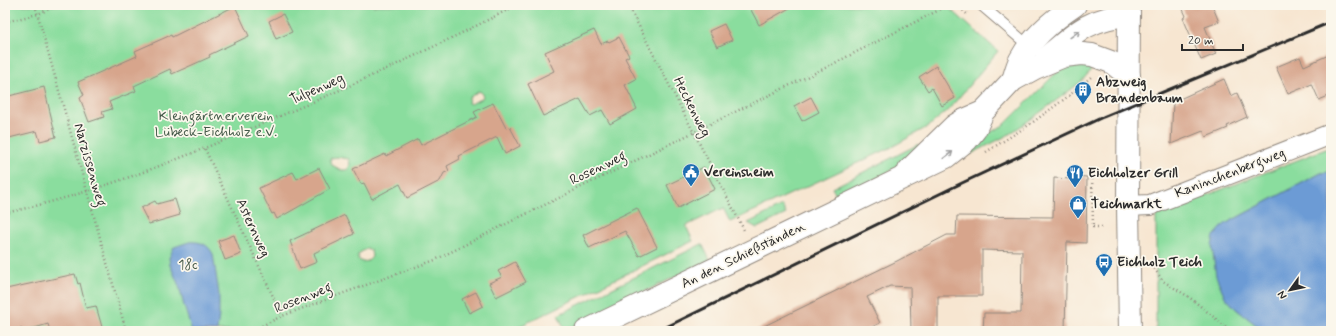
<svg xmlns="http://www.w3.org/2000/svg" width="1336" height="336" viewBox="0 0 1336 336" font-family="Mynerve,sans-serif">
	<rect width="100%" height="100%" fill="#fbf7ec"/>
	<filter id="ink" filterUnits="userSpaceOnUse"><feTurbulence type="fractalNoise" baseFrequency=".025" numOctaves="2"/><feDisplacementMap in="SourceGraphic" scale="8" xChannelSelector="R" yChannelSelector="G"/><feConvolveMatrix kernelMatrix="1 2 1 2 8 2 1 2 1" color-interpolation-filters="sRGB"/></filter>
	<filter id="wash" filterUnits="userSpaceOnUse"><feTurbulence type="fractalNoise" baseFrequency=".012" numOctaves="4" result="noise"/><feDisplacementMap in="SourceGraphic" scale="16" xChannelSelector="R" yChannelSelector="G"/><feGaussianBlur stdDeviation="0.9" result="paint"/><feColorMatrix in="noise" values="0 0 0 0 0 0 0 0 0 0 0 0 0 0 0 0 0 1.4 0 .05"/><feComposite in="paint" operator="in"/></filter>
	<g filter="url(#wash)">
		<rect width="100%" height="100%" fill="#f7e6d1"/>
		<g fill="#8add9e" stroke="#5a8464" fill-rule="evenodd">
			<path d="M5,5H371L374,6L377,5H946L998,51L956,101L946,112L929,126L890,148L730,222L723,208L686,226L693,241L510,331H5ZM478,91L481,92L483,97L482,98L471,104L468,103L469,98ZM337,157L349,159L350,165L347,170H341L332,165L330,160L331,158ZM366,249L371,250L372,257L368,261L362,262L358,259V254Z"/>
			<path d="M1067,64H1096L1081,82L1034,117L1008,135L971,154H969L964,150L978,139L1004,125L1054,75Z"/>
			<path d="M919,144L918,149L913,155L894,169L880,177L838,198L832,188Z"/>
			<path d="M1331,147V172L1321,173L1225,224L1236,309L1264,331H1156V215Z"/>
			<path d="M782,206L786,214L757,228L748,223Z"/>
			<path d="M702,244L710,260L565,330L558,315Z"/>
		</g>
		<g fill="#6c9bd5" stroke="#4c6380">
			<path d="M1331,172V331H1264L1236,309L1225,297L1216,276L1212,246L1214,236L1225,224L1321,173Z"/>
			<path d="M189,242C200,241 208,244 213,254L219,294V315L217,331H192L184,306L179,286L170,265L169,258L174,247Z"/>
		</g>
		<g id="blocks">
			<g fill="#d7a58c">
				<path d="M760,5H795L759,25L751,10Z"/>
				<path d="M1181,5H1212L1219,22L1205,27L1216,54L1201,60L1183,18L1186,16Z"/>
				<path d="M235,6L249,36L209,55L210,57L172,74L170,69L134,86L136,91L109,102L112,109L102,112L104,117L89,122L80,98L84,95L78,82L137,56L135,51L171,35L172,37Z"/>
				<path d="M283,14L292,32L276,39L269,21Z"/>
				<path d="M724,24L732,40L717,47L709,31Z"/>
				<path d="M594,30L601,44L608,41L609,42L619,37L629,56L625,58L636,79L625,85L637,109L610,124L602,110L590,116L580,99L543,116L528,84L554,71L545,52Z"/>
				<path d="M1331,54V95L1319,100L1312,84L1288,94L1276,67L1300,57L1304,66Z"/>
				<path d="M936,66L955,98L942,106L932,88L928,91L919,77Z"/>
				<path d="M1224,79L1231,96L1237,93L1247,117L1227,126L1228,128L1206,137L1203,131L1171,144L1173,102Z"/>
				<path d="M44,87L56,137L40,141L37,131L5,139V97Z"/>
				<path d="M811,97L819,112L802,121L794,106Z"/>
				<path d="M493,103L506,128L510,127L520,146L505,154L497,137L459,156L460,159L447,166L449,171L444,173L440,181L407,198L400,184L372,199L364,183L361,184L353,169L385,154L386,156L418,139L421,145L477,117L474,112Z"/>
				<path d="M704,167L715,189L678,208L667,185Z"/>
				<path d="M319,168L330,189L277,219L274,213L272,214L259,188L293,172L297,179Z"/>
				<path d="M1070,176L1087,177L1086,243L1067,242L1065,331H983L984,313H1021L1022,251L982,250V296H938V331H911L910,287L890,286L867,297L880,323L864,331H754L897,261L947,235H956L957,216L1053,217L1054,178L1070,179Z"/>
				<path d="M175,199L180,215L149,224L141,208L155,201L157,204Z"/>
				<path d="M637,208L657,247L639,256L625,231L589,248L583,235Z"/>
				<path d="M345,215L354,234L314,253L317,262L300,269L290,241Z"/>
				<path d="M234,235L241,254L225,260L218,241Z"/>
				<path d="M515,262L526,282L496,297L489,283L502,277L498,271Z"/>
				<path d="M75,274L78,284L80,283L86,308L96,306L102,327L85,331H50L48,324L25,331H22L21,328L12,331H5V300L8,299L6,289Z"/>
				<path d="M476,292L483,306L469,313L462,299Z"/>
			</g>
		</g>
	</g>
	<g filter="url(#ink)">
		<use href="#blocks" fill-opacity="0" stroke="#91887e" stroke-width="1"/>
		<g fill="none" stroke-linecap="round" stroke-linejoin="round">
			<g stroke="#91887e" stroke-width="12">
				<path id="lane" d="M981,5L1029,46V49"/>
			</g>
			<g stroke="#91887e" stroke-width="22">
				<path id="street" d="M1128,206L1150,205L1331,134"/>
			</g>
			<g stroke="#91887e" stroke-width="24">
				<g id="secondary">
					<path d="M1129,5L1128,206L1130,331"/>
					<path d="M1046,58C1075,33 1089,18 1129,15"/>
					<path d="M1013,80C1015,74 1017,66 1020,60C1032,37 1054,19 1075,5"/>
					<path d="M909,170L954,126L962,121L983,112"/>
					<path d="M586,331L946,157L967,140L975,130L983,112L1013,80L1035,68L1064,56L1082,54L1092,55L1111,62L1129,76"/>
				</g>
			</g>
			<g stroke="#91887e" stroke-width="2.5" stroke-dasharray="1 3" stroke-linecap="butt">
				<path d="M35,5L126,331"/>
				<path d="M628,5L745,232"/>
				<path d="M957,5L968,15"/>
				<path d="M5,22L38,14L58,5"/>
				<path d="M205,149L282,316"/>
				<path d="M986,152L1029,125L1070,95L1091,77"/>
				<path d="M1092,171L1093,227H1103"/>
				<path d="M5,213C98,193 186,157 273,119C356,84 438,46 517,5"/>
				<path d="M1150,262L1163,281L1189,297L1231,331"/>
				<path d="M251,331L282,316L344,293L435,260L520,217L823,69L937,11L945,5"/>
			</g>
			<use href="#lane" stroke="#fff" stroke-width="10"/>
			<use href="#street" stroke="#fff" stroke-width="20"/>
			<use href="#secondary" stroke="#fff" stroke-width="22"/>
			<path stroke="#2b2b2b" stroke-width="3" d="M658,331L962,183L1103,117L1331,22"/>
		</g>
		<defs><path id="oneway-shaft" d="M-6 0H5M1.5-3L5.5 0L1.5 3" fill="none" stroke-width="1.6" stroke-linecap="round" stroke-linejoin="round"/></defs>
		<g stroke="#a0a0a0">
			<use href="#oneway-shaft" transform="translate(1075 34) rotate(-36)"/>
			<use href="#oneway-shaft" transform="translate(948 155) rotate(-37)"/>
		</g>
	</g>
	<defs>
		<g id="building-pin" transform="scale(0.9)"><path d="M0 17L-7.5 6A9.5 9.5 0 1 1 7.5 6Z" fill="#1f6fb2" stroke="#fbf7ec"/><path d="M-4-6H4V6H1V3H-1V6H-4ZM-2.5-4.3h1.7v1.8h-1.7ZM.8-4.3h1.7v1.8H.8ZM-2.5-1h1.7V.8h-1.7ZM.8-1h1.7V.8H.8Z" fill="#fff"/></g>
		<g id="civic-pin" transform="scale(0.9)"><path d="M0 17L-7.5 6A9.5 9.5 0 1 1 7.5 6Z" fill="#1f6fb2" stroke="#fbf7ec"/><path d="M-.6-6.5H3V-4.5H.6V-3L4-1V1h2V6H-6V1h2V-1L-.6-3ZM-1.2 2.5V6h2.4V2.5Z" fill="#fff"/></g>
		<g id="restaurant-pin" transform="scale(0.9)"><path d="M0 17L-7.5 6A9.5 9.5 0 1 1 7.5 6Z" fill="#1f6fb2" stroke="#fbf7ec"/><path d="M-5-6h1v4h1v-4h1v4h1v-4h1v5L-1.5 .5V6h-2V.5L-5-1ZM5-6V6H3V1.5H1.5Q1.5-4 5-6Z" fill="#fff"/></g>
		<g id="shop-pin" transform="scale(0.9)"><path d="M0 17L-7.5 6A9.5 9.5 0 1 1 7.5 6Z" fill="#1f6fb2" stroke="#fbf7ec"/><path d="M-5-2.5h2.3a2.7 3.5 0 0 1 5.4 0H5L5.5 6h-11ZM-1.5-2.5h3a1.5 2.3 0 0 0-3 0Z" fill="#fff"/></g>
		<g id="bus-pin" transform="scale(0.9)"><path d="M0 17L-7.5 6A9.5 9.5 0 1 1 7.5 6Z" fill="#1f6fb2" stroke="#fbf7ec"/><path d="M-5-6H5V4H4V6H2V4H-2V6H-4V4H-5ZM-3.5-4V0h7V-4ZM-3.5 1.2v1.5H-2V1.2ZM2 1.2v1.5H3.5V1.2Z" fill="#fff"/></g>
	</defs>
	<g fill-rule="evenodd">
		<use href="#building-pin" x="1083" y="90"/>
		<use href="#civic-pin" x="691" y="172"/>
		<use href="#restaurant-pin" x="1075" y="173"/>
		<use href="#shop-pin" x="1078" y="204"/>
		<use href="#bus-pin" x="1104" y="262"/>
	</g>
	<g text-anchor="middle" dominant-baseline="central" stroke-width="3.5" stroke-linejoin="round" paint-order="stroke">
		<g font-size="14" font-weight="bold" fill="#2b2b2b" stroke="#fbf7ec" text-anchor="start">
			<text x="1096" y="82">Abzweig<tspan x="1096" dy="16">Brandenbaum</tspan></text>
			<text x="704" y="172">Vereinsheim</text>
			<text x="1088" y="173">Eichholzer Grill</text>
			<text x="1091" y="204">Teichmarkt</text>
			<text x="1117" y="262">Eichholz Teich</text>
		</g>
		<g font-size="14" fill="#2b2b2b" stroke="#fbf7ec">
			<text transform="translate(317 89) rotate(-24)">Tulpenweg</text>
			<text transform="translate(692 107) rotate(63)">Heckenweg</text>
			<text transform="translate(90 165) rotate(74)">Narzissenweg</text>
			<text transform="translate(598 168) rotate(-26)">Rosenweg</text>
			<text transform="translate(1230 173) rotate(-21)">Kaninchenbergweg</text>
			<text transform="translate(253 228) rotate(65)">Asternweg</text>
			<text transform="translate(743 255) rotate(-26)">An den Schießständen</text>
			<text transform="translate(303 298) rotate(-22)">Rosenweg</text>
		</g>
		<g font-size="14" fill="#435848" stroke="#fbf7ec">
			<text x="216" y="116">Kleingärtnerverein<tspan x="216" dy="16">Lübeck-Eichholz e.V.</tspan></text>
			<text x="188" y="265">18c</text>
		</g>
	</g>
	<rect width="1336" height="336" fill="none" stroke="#fbf7ec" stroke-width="20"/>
	<g transform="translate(1290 290) rotate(237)" stroke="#fbf7ec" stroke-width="3" paint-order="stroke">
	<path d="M0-3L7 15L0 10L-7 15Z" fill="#2b2b2b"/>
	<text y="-6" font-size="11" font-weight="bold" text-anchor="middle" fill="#2b2b2b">N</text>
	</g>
	<path d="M1182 44v6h61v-6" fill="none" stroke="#2b2b2b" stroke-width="2"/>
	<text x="1188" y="44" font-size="12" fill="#2b2b2b" stroke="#fbf7ec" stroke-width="3" paint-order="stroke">20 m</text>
</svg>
